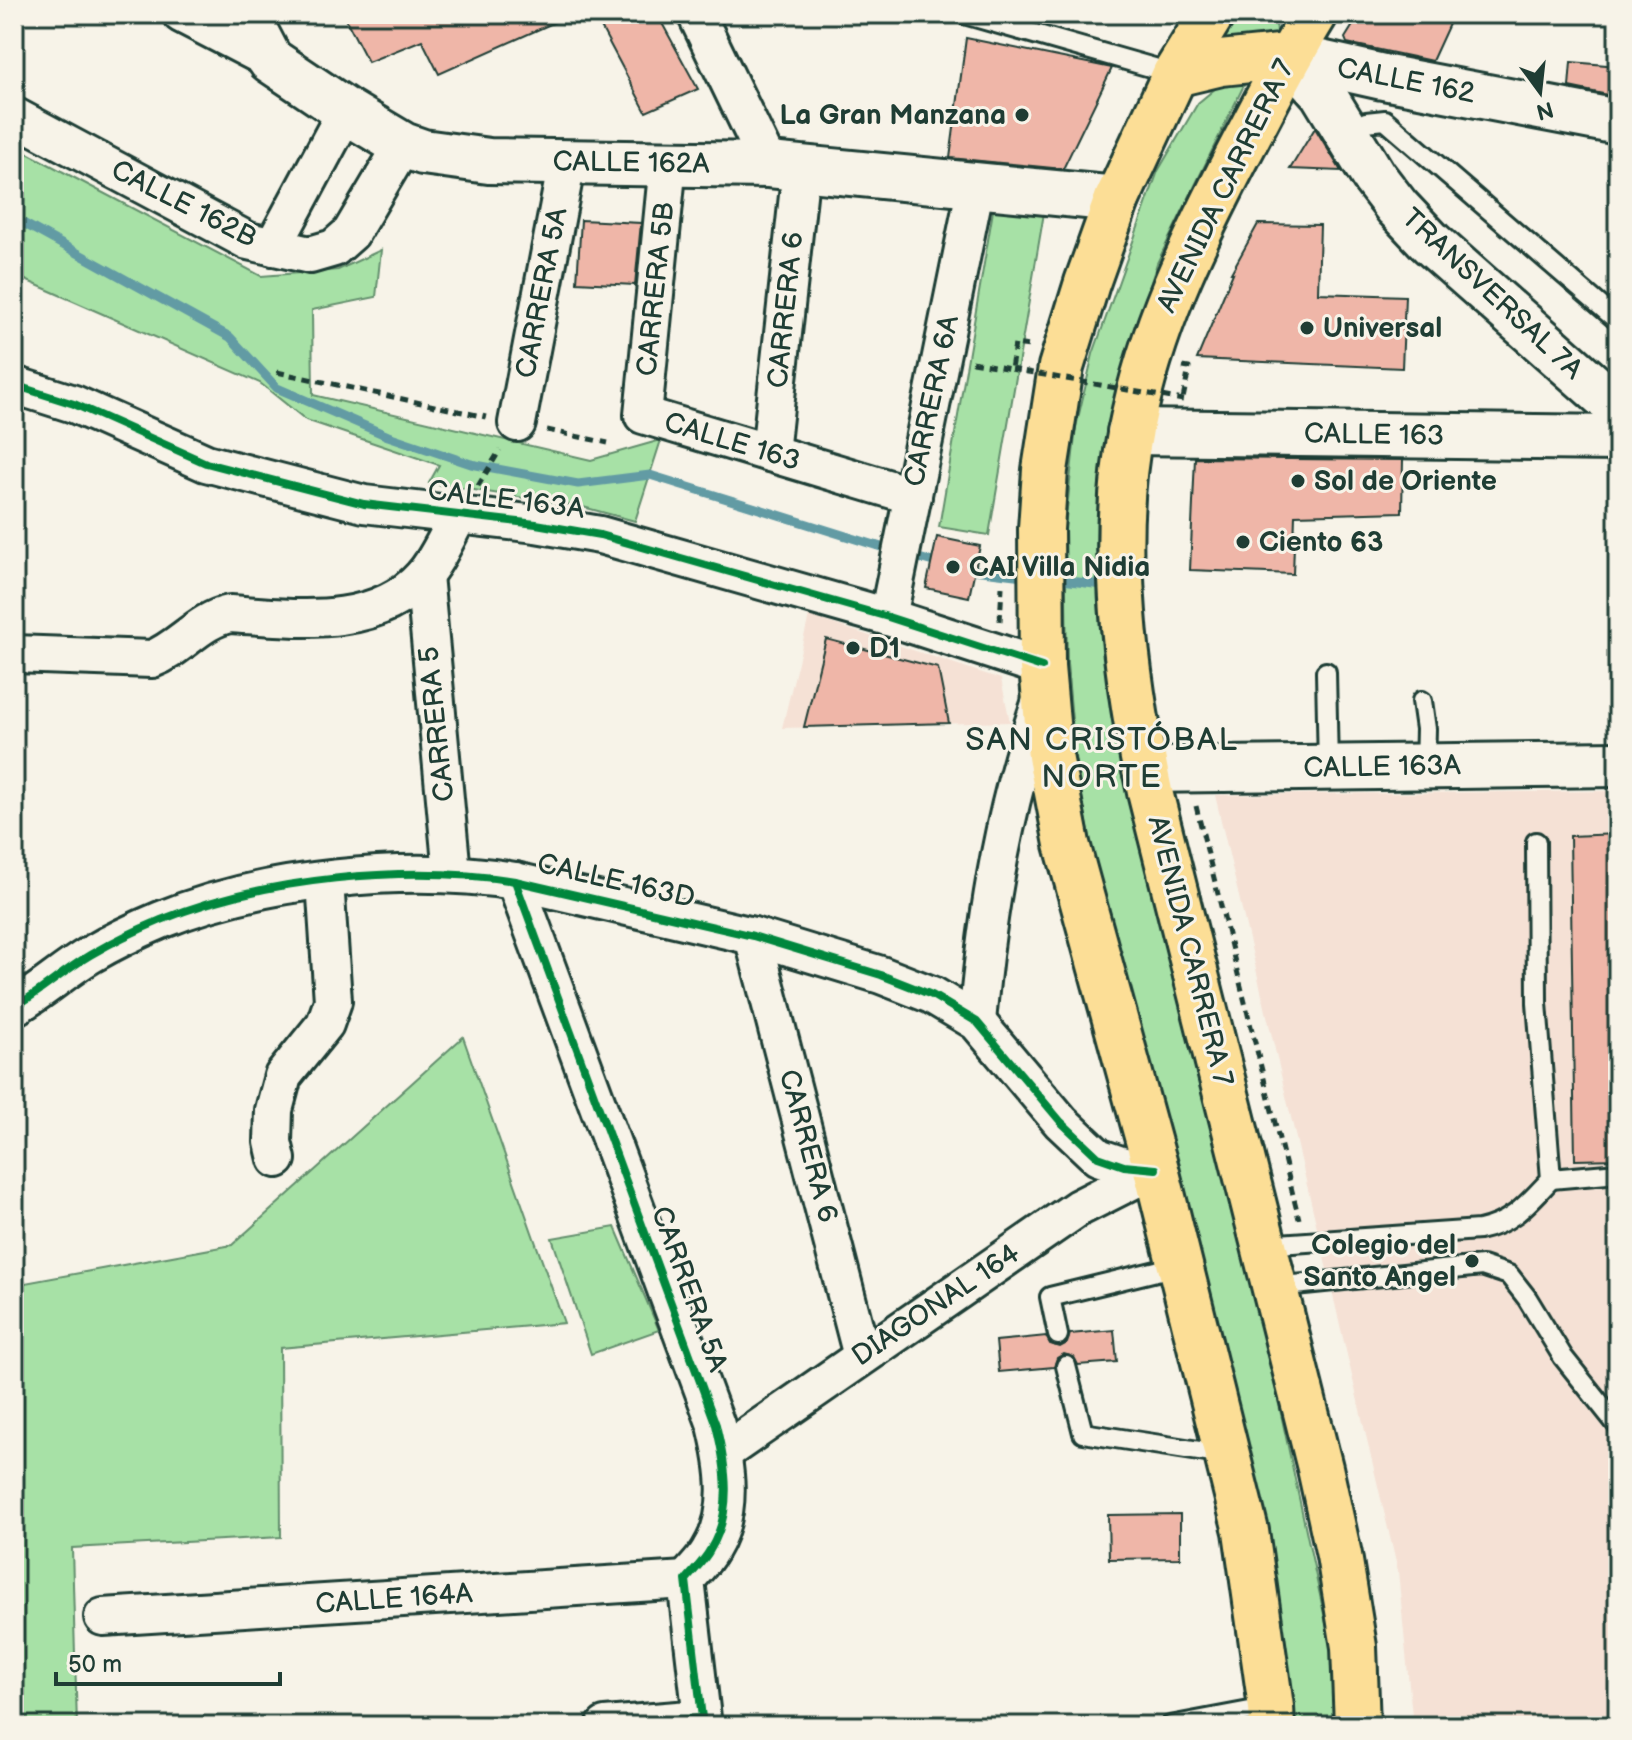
<svg xmlns="http://www.w3.org/2000/svg" width="1632" height="1740" viewBox="0 0 1632 1740" font-family="'Balsamiq Sans',sans-serif">
	<rect width="100%" height="100%" fill="#f7f3e8"/>
	<filter id="ink" filterUnits="userSpaceOnUse"><feTurbulence type="fractalNoise" baseFrequency=".0125" numOctaves="2"/><feDisplacementMap in="SourceGraphic" scale="16" xChannelSelector="R" yChannelSelector="G"/><feConvolveMatrix kernelMatrix="1 2 1 2 8 2 1 2 1" color-interpolation-filters="sRGB"/></filter>
	<g filter="url(#ink)">
		<g fill="#f5e1d5">
			<path d="M809,616L1001,679L1010,722L782,728Z"/>
			<path d="M1618,791V1726H1413L1398,1571L1215,795Z"/>
		</g>
		<g fill="#a7e1a6" stroke="#638f6d" stroke-width="2">
			<path d="M1236,14H1275L1277,32L1268,44L1217,42Z"/>
			<path d="M1247,79L1157,263L1128,356L1135,817L1173,981L1247,1256L1332,1651L1338,1726H1291L1282,1616L1261,1505L1103,903L1076,767L1067,663L1065,527L1076,427L1093,354L1158,171L1198,103L1222,83Z"/>
			<path d="M14,146L261,276L338,270L381,250L376,297L312,310L313,395L591,460L661,440L635,521L583,507L429,483L439,465L306,420L260,383L14,275Z"/>
			<path d="M994,205L1044,213L989,535L939,527Z"/>
			<path d="M463,1037L564,1323L280,1348L281,1537L72,1548L77,1726H14V1285L232,1245Z"/>
			<path d="M615,1227L659,1330L591,1354L552,1238Z"/>
		</g>
		<g fill="none" stroke-linecap="round" stroke-linejoin="round">
			<g stroke="#629ba4" stroke-width="9">
				<path d="M14,218L230,337L277,388L388,436L471,464L578,484L650,475L894,551"/>
				<path d="M908,555L944,565"/>
				<path d="M966,569L1031,577"/>
				<path d="M1054,579L1110,586"/>
			</g>
		</g>
		<g fill="#efb6a8" stroke="#1f3d34" stroke-width="2">
			<path d="M343,14H573L439,74L422,40L368,62Z"/>
			<path d="M594,14H657L698,89L646,112Z"/>
			<path d="M1360,14H1423L1449,24L1432,61L1347,43L1345,38Z"/>
			<path d="M966,38L1112,68L1063,169L950,158Z"/>
			<path d="M1571,62L1618,66V97L1569,87Z"/>
			<path d="M1315,128L1341,171L1290,169Z"/>
			<path d="M581,220L641,223L635,285L577,282Z"/>
			<path d="M1258,224L1320,225L1318,293L1405,296L1402,368L1197,359L1233,273H1231Z"/>
			<path d="M1195,458L1403,460L1402,512L1295,515L1293,574L1190,570Z"/>
			<path d="M937,537L980,546L969,597L926,588Z"/>
			<path d="M826,639L938,668L949,723L804,727Z"/>
			<path d="M1618,834V1159L1575,1160L1570,836Z"/>
			<path d="M1114,1330L1117,1362L1078,1365L1074,1357L1064,1354L1057,1358L1054,1367L999,1372L996,1341L1046,1336L1050,1344L1060,1347L1067,1343L1070,1334Z"/>
			<path d="M1180,1514V1558L1109,1559L1108,1515Z"/>
		</g>
		<g fill="none" stroke-linecap="round" stroke-linejoin="round">
			<g stroke="#1f3d34" stroke-width="24">
				<g id="lane">
					<path d="M964,14L1175,74"/>
					<path d="M1349,134L1366,122L1385,120L1618,321"/>
					<path d="M1326,672L1328,768"/>
					<path d="M1422,701L1426,729L1425,767"/>
					<path d="M1551,1179L1618,1173"/>
					<path d="M1264,1245L1479,1230C1513,1223 1528,1203 1551,1179L1537,1003L1536,842"/>
					<path d="M1275,1287L1482,1266L1509,1275L1527,1298L1563,1357L1618,1426"/>
					<path d="M1058,1335L1050,1297L1181,1265"/>
					<path d="M1066,1366L1083,1433L1225,1455"/>
					<path d="M1170,1726L1271,1707"/>
				</g>
			</g>
			<g stroke="#1f3d34" stroke-width="42">
				<g id="street">
					<path d="M181,14L270,60"/>
					<path d="M696,14L769,165"/>
					<path d="M14,116L248,241L310,255L334,248L351,233L403,145"/>
					<path d="M668,163L643,415L913,496"/>
					<path d="M273,247L346,111"/>
					<path d="M14,385L74,404L206,463L364,504L536,524L600,535L888,617L1042,667"/>
					<path d="M517,423L567,162"/>
					<path d="M770,453L801,168"/>
					<path d="M424,575L452,873"/>
					<path d="M888,617L976,185"/>
					<path d="M14,654L152,659C181,648 199,620 230,614C295,618 375,630 423,576C438,559 447,536 458,517"/>
					<path d="M515,881L716,1425C726,1466 734,1511 710,1550C704,1561 694,1570 686,1580L702,1718L605,1726"/>
					<path d="M753,936L862,1356"/>
					<path d="M14,1007C41,992 63,971 90,955C112,942 137,930 161,920C263,878 406,864 515,881L753,936L881,975L932,995L977,1022L1061,1122L1098,1157L1124,1166L1156,1169"/>
					<path d="M977,1022C987,909 1005,802 1043,695"/>
					<path d="M277,1159L273,1142L274,1110L283,1076L325,1024L333,1001L325,881"/>
					<path d="M723,1453L1078,1208L1155,1169"/>
					<path d="M103,1617L686,1580"/>
				</g>
			</g>
			<g stroke="#1f3d34" stroke-width="50">
				<g id="secondary">
					<path d="M246,14L270,60L346,111L403,145L423,152L489,161L769,165L1117,199"/>
					<path d="M1289,56L1322,92L1374,177L1397,207L1431,243L1618,408"/>
					<path d="M1289,56L1383,77L1618,122"/>
					<path d="M1130,432L1618,438"/>
					<path d="M1145,770L1618,764"/>
				</g>
			</g>
			<g stroke="#1f3d34" stroke-width="50">
				<g id="primary">
					<path d="M1212,14L1175,74L1117,199L1087,283L1061,367L1045,470L1041,529L1042,667L1050,756L1067,844L1156,1169L1246,1531L1271,1707L1272,1726"/>
					<path d="M1315,14C1287,59 1264,106 1239,153C1192,244 1151,328 1131,429C1108,542 1126,681 1150,792L1320,1468L1339,1555L1354,1647L1357,1726"/>
					<path d="M1175,74L1221,63L1289,56"/>
				</g>
			</g>
			<g stroke="#1f3d34" stroke-width="5" stroke-dasharray="8 6" stroke-linecap="butt">
				<path d="M972,362L1011,369L1015,344L1029,346"/>
				<path d="M1183,367L1189,368L1183,399"/>
				<path d="M277,372L486,417"/>
				<path d="M547,430L608,443"/>
				<path d="M478,486L500,450"/>
				<path d="M1000,621L1002,587"/>
				<path d="M1196,806L1299,1219"/>
			</g>
			<use href="#lane" stroke="#f7f3e8" stroke-width="18"/>
			<use href="#street" stroke="#f7f3e8" stroke-width="36"/>
			<use href="#secondary" stroke="#f7f3e8" stroke-width="44"/>
			<use href="#primary" stroke="#fcde96" stroke-width="44"/>
			<path stroke="#1f3d34" stroke-width="5" stroke-dasharray="8 6" stroke-linecap="butt" d="M1011,369L1183,400"/>
			<g stroke="#f7f3e8" stroke-width="13">
				<g id="cycleway">
					<path d="M14,385L74,404L206,463L364,504L536,524L600,535L888,617L1042,667"/>
					<path d="M515,881L716,1425C726,1466 734,1511 710,1550C704,1561 694,1570 686,1580L702,1718L605,1726"/>
					<path d="M14,1007C41,992 63,971 90,955C112,942 137,930 161,920C263,878 406,864 515,881L753,936L881,975L932,995L977,1022L1061,1122L1098,1157L1124,1166L1156,1169"/>
				</g>
			</g>
			<use href="#cycleway" stroke="#00873e" stroke-width="8"/>
		</g>
	</g>
	<g fill="#1f3d34" stroke="#f7f3e8" stroke-width="3">
		<circle cx="1022" cy="115" r="8"/>
		<circle cx="1307" cy="328" r="8"/>
		<circle cx="1298" cy="481" r="8"/>
		<circle cx="1243" cy="542" r="8"/>
		<circle cx="953" cy="567" r="8"/>
		<circle cx="853" cy="648" r="8"/>
		<circle cx="1472" cy="1261" r="8"/>
	</g>
	<g text-anchor="middle" dominant-baseline="central" stroke-width="6" stroke-linejoin="round" paint-order="stroke">
		<g font-size="28" fill="#1f3d34" stroke="#f7f3e8">
			<text transform="translate(1406 81) rotate(11)">CALLE 162</text>
			<text transform="translate(631 163) rotate(1)">CALLE 162A</text>
			<text transform="translate(1226 186) rotate(-64)">AVENIDA CARRERA 7</text>
			<text transform="translate(184 204) rotate(27)">CALLE 162B</text>
			<text transform="translate(656 289) rotate(-84)">CARRERA 5B</text>
			<text transform="translate(542 293) rotate(-79)">CARRERA 5A</text>
			<text transform="translate(1492 294) rotate(43)">TRANSVERSAL 7A</text>
			<text transform="translate(786 310) rotate(-84)">CARRERA 6</text>
			<text transform="translate(932 401) rotate(-78)">CARRERA 6A</text>
			<text transform="translate(1374 435) rotate(1)">CALLE 163</text>
			<text transform="translate(732 442) rotate(17)">CALLE 163</text>
			<text transform="translate(506 500) rotate(7)">CALLE 163A</text>
			<text transform="translate(437 724) rotate(-96)">CARRERA 5</text>
			<text transform="translate(1382 767) rotate(-1)">CALLE 163A</text>
			<text transform="translate(616 881) rotate(13)">CALLE 163D</text>
			<text transform="translate(1190 951) rotate(76)">AVENIDA CARRERA 7</text>
			<text transform="translate(808 1146) rotate(75)">CARRERA 6</text>
			<text transform="translate(689 1289) rotate(70)">CARRERA 5A</text>
			<text transform="translate(936 1305) rotate(-34)">DIAGONAL 164</text>
			<text transform="translate(394 1599) rotate(-4)">CALLE 164A</text>
		</g>
		<g font-size="28" font-weight="bold" fill="#1f3d34" stroke="#f7f3e8" text-anchor="start">
			<text x="1006" y="115" text-anchor="end">La Gran Manzana</text>
			<text x="1323" y="328">Universal</text>
			<text x="1314" y="481">Sol de Oriente</text>
			<text x="1259" y="542">Ciento 63</text>
			<text x="969" y="567">CAI Villa Nidia</text>
			<text x="869" y="648">D1</text>
			<text x="1456" y="1245" text-anchor="end">Colegio del<tspan x="1456" dy="32">Santo Angel</tspan></text>
		</g>
		<g font-size="32" letter-spacing="2" fill="#1f3d34" stroke="#f7f3e8">
			<text x="1102" y="740">SAN CRISTÓBAL<tspan x="1102" dy="37">NORTE</tspan></text>
		</g>
	</g>
	<rect width="1632" height="1740" fill="none" stroke="#f7f3e8" stroke-width="48"/>
	<rect x="24" y="24" width="1584" height="1692" fill="none" stroke="#1f3d34" stroke-width="3" filter="url(#ink)"/>
	<g transform="translate(1540 92) rotate(165)" stroke="#f7f3e8" stroke-width="6" paint-order="stroke">
	<path d="M0-6L14 30L0 20L-14 30Z" fill="#1f3d34"/>
	<text y="-12" font-size="22" font-weight="bold" text-anchor="middle" fill="#1f3d34">N</text>
	</g>
	<path d="M56 1672v12h224v-12" fill="none" stroke="#1f3d34" stroke-width="4"/>
	<text x="68" y="1672" font-size="24" fill="#1f3d34" stroke="#f7f3e8" stroke-width="6" paint-order="stroke">50 m</text>
</svg>
